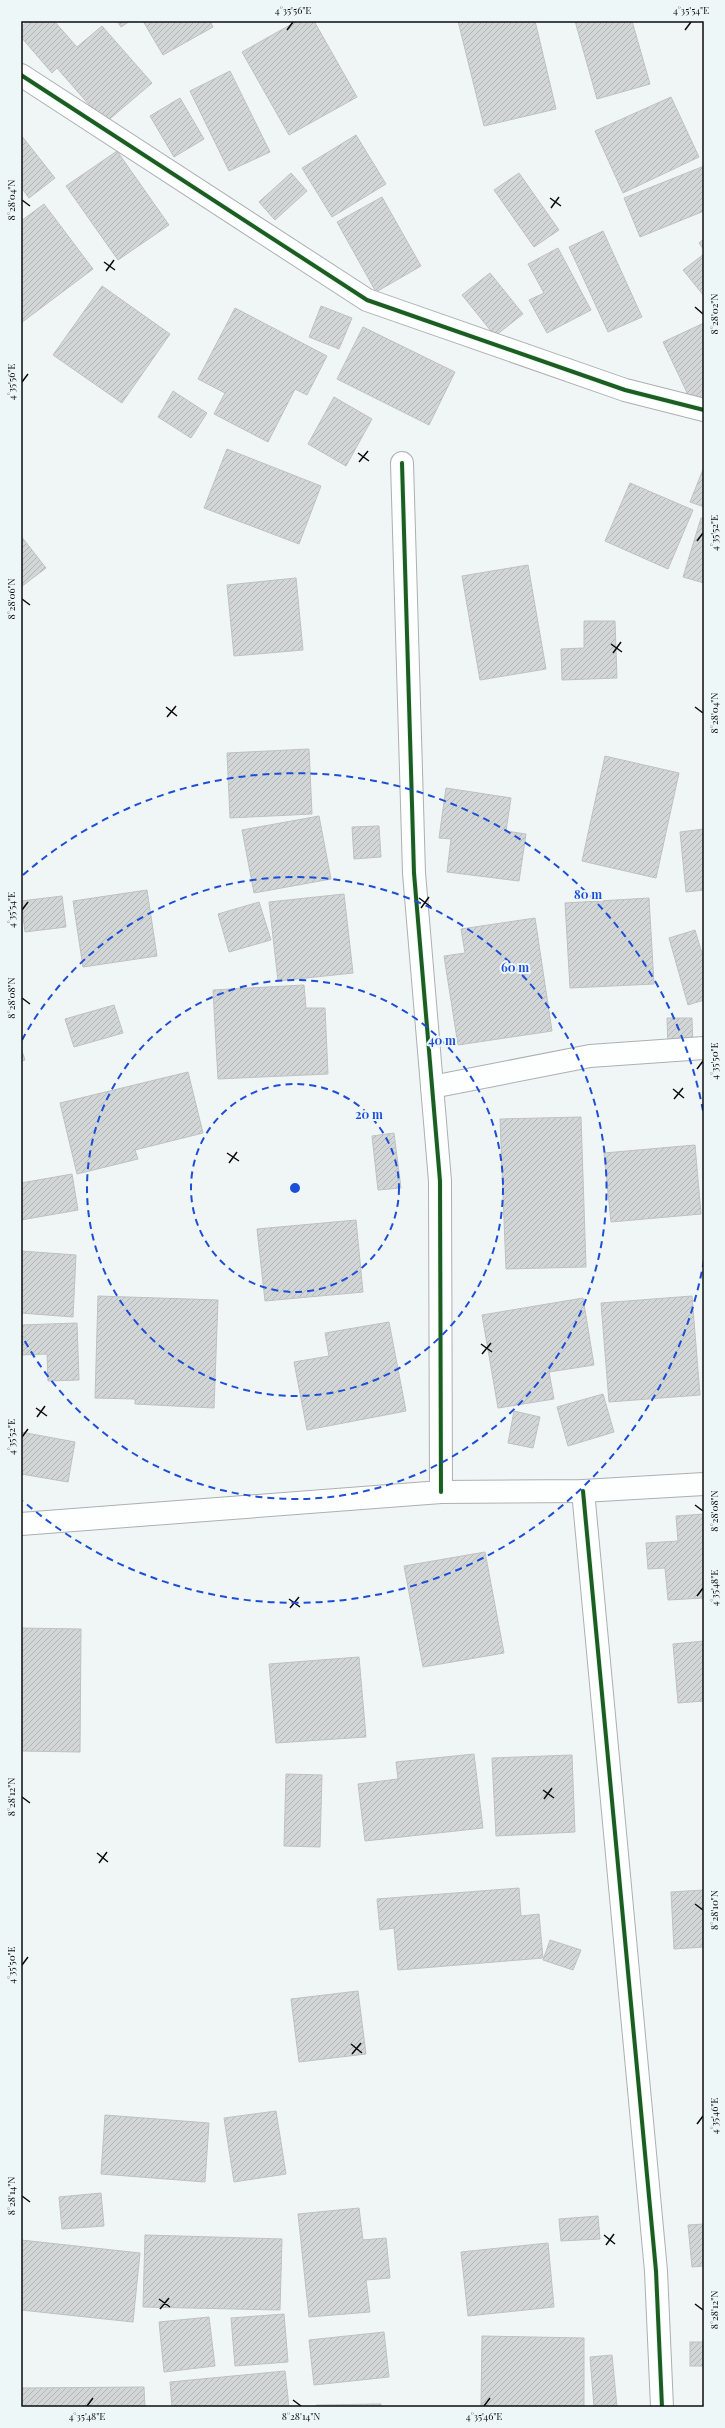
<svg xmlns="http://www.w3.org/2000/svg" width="725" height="2428" viewBox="0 0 725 2428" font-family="'Playfair Display',serif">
	<defs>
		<pattern id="building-hatch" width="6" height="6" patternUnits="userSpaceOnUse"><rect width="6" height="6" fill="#d2d6d7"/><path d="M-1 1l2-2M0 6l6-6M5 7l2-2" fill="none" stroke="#b3b6b7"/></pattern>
	</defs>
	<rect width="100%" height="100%" fill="#f0f5f5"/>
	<g fill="url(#building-hatch)" stroke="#bec2c2">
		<path d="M28,21H54L77,47L102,26L152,83L105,123L57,68L52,73L21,37V27Z"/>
		<path d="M117,21H130L121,27Z"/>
		<path d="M143,21H210L213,27L163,55Z"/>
		<path d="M297,21H314L357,97L289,135L242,52Z"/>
		<path d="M458,21H535L556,109L484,126Z"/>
		<path d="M575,21H632L650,84L597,99Z"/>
		<path d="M230,71L270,152L229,171L190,91Z"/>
		<path d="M671,97L699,157L623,193L595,131Z"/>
		<path d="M180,98L204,139L174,157L150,116Z"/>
		<path d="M21,135L55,178L29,198L21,187Z"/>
		<path d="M356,135L386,184L332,217L302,168Z"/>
		<path d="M117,151L169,225L118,260L66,186Z"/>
		<path d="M704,166V211L640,237L624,198Z"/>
		<path d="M291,173L307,191L275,220L259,202Z"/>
		<path d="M519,173L559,230L534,247L494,190Z"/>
		<path d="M382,197L421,266L376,292L337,222Z"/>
		<path d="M44,204L93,269L21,323V221Z"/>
		<path d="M603,231L642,317L608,332L569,247Z"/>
		<path d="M704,239V250L699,243Z"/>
		<path d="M558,248L591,310L547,333L529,300L544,293L528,264Z"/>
		<path d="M704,254V296L683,270Z"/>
		<path d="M490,273L523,314L495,336L462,295Z"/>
		<path d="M102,286L170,334L122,403L53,355Z"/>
		<path d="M321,306L352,318L339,349L309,337Z"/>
		<path d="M235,308L327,356L307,395L295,389L268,442L214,414L225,393L198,379Z"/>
		<path d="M704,323V395L691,401L663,342Z"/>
		<path d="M363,327L455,372L429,425L337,379Z"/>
		<path d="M173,391L207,413L191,438L158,417Z"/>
		<path d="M334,397L372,419L346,466L308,444Z"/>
		<path d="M227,449L321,486L299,544L204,508Z"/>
		<path d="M704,467V507L690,502Z"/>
		<path d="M630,483L693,510L668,569L605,541Z"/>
		<path d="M701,518H704V583L683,577Z"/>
		<path d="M21,536L46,568L21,587Z"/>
		<path d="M528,565L546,669L480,680L462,576Z"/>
		<path d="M296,578L303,650L234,656L227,585Z"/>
		<path d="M584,621H615L617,678L562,680L561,649L584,648Z"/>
		<path d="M309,749L312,814L230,818L227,753Z"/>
		<path d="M605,756L679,773L656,878L582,861Z"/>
		<path d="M446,788L511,798L506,831L526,834L519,881L447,872L451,839L439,838Z"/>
		<path d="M319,816L331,879L254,893L242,830Z"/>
		<path d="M379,826L381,857L354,859L352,827Z"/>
		<path d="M704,829V890L686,892L680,832Z"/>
		<path d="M147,890L157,956L83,967L73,901Z"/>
		<path d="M344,894L353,973L278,981L269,902Z"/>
		<path d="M62,896L66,927L25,932L21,901Z"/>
		<path d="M649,898L654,984L570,988L565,903Z"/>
		<path d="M259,902L271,940L229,952L218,914Z"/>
		<path d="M535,918L552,1031L458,1045L444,956L465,953L461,929Z"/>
		<path d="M695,930L704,960V1000L688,1005L669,938Z"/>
		<path d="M304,985L306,1008H325L328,1074L218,1079L213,990Z"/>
		<path d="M114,1005L123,1033L74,1047L65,1019Z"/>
		<path d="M667,1018H692L693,1049L668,1048Z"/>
		<path d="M21,1048L25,1060L21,1061Z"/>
		<path d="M188,1072L203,1133L135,1150L138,1159L77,1174L60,1103Z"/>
		<path d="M581,1117L586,1267L506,1269L500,1119Z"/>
		<path d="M394,1133L401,1188L378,1190L372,1136Z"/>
		<path d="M695,1145L701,1214L611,1222L604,1153Z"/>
		<path d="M72,1174L78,1210L21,1220V1183Z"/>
		<path d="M356,1220L363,1292L265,1301L257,1229Z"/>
		<path d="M21,1251L76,1255L73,1317L21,1313Z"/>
		<path d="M98,1296L218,1300L214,1408L135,1404V1399L95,1398Z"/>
		<path d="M692,1296L700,1395L609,1402L601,1303Z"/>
		<path d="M583,1298L594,1365L549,1372L554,1399L498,1408L482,1315Z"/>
		<path d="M389,1322L406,1411L307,1430L294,1362L329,1356L325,1333Z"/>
		<path d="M77,1323L79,1380L48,1381L47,1354L21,1355V1325Z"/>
		<path d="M603,1394L614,1432L568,1446L557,1407Z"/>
		<path d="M514,1411L540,1417L533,1448L508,1443Z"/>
		<path d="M21,1432L75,1442L68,1482L21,1474Z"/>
		<path d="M704,1514V1598L668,1600L665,1568L648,1569L646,1543L678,1541L676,1516Z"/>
		<path d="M485,1552L504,1653L423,1667L404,1566Z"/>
		<path d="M21,1628L81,1629L80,1752L21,1751Z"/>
		<path d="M704,1641V1701L678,1703L673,1644Z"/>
		<path d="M359,1657L366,1737L276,1743L269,1664Z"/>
		<path d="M474,1754L483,1828L365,1841L358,1784L398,1779L396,1762Z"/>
		<path d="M572,1755L575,1832L496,1836L492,1758Z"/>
		<path d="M286,1774L322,1775L320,1847L284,1846Z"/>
		<path d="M519,1888L521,1916L539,1914L543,1958L398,1970L394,1928L380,1930L377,1899Z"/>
		<path d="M704,1890V1947L674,1949L671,1892Z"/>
		<path d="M550,1940L581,1950L573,1970L543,1960Z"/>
		<path d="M358,1991L366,2054L299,2062L291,1999Z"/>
		<path d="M276,2111L286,2174L234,2182L224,2118Z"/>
		<path d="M105,2115L209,2123L205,2182L101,2174Z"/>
		<path d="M101,2193L104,2226L62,2229L59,2197Z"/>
		<path d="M359,2208L363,2240L386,2238L390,2278L366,2280L370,2312L309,2317L298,2214Z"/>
		<path d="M598,2216L600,2239L561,2241L559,2219Z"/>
		<path d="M704,2224V2266L692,2267L688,2225Z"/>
		<path d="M145,2235L282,2239L280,2310L143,2307Z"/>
		<path d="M21,2240L140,2253L133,2322L21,2310Z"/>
		<path d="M548,2243L554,2307L468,2316L461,2252Z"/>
		<path d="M284,2314L288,2362L235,2366L231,2318Z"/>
		<path d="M209,2317L215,2366L164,2372L159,2322Z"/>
		<path d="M384,2332L389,2377L314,2385L309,2340Z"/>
		<path d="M482,2336L584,2338V2407H481Z"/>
		<rect x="690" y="2342" width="14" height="24"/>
		<path d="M612,2355L617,2407H594L590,2357Z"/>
		<path d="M285,2371L289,2407H172L170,2382Z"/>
		<path d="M144,2387L145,2407H21V2388Z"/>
		<path d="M381,2404V2407H316V2405Z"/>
	</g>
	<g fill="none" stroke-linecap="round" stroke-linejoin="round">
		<g stroke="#acb0b1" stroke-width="24">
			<g id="street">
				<path d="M21,75L367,300L625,390L704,410"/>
				<path d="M402,463L414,873L440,1181L441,1492"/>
				<path d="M432,1087L590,1056L704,1048"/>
				<path d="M583,1491L656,2271L662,2407"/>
				<path d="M21,1524L441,1492L583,1491L704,1484"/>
			</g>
		</g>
		<use href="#street" stroke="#fdfefe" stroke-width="22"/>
		<g stroke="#edf7f8" stroke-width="6">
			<g id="cycleway">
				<path d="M21,75L367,300L625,390L704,410"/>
				<path d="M402,463L414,873L440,1181L441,1492"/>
				<path d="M583,1491L656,2271L662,2407"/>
			</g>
		</g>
		<use href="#cycleway" stroke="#1b5e20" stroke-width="4"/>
	</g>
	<path fill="none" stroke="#0a0d0d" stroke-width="1.5" d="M287,30L293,22M685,30L691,22M550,198L561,206M22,200L30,206M551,208L559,197M104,262L115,270M106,271L114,260M695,307L703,314M22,382L28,374M358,453L369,461M359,462L368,451M697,541L703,533M22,599L30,605M611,644L622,652M613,653L621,642M166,707L177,716M695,707L703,713M167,717L176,706M419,898L431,907M421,908L429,897M22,910L28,902M22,998L30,1004M697,1069L703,1061M673,1089L684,1098M674,1099L683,1088M227,1153L239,1161M229,1163L237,1152M481,1344L492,1352M482,1354L491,1343M36,1408L47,1416M37,1417L45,1406M22,1437L28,1429M695,1505L703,1511M697,1596L703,1588M289,1599L300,1607M290,1608L299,1597M543,1790L554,1798M22,1797L30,1803M544,1799L552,1788M97,1853L108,1862M99,1863L107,1852M695,1904L703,1910M22,1965L28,1957M351,2044L362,2053M352,2054L361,2043M697,2124L703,2116M22,2196L30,2202M604,2235L615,2244M606,2245L614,2234M159,2299L170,2307M695,2304L703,2310M160,2309L169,2298M293,2400L301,2406M87,2406L93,2398M484,2406L490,2398"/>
	<g fill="none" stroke="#1d4ed8" stroke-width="2" stroke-dasharray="7 5">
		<circle cx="295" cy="1188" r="104"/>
		<circle cx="295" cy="1188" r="208"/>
		<path d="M22 1040A311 311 0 1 1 22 1336"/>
		<path d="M704 1260A415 415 0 0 1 23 1501M23 875A415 415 0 0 1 704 1116"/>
	</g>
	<circle cx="295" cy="1188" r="6" fill="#1d4ed8" stroke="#edf7f8" stroke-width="2"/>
	<g font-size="12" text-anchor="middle" font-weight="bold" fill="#1d4ed8" stroke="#edf7f8" stroke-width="4" stroke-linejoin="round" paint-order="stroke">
		<text x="588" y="899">80 m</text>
		<text x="515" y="972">60 m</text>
		<text x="442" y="1045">40 m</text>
		<text x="369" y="1119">20 m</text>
	</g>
	<rect width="725" height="2428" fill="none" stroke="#edf7f8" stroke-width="44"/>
	<rect x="22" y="22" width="681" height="2384" fill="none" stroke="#0a0d0d" stroke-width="1.5"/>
	<g font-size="10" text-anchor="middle" fill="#0a0d0d">
		<text x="293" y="14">4°35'56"E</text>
		<text x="691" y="14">4°35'54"E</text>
		<text transform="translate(11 200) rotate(-90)" y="4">8°28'04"N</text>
		<text transform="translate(714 314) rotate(-90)" y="4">8°28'02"N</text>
		<text transform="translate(11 382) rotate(-90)" y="4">4°35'56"E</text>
		<text transform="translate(714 533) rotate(-90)" y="4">4°35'52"E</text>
		<text transform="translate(11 599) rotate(-90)" y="4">8°28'06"N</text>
		<text transform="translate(714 713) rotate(-90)" y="4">8°28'04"N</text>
		<text transform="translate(11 910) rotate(-90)" y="4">4°35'54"E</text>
		<text transform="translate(11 998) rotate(-90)" y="4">8°28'08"N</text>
		<text transform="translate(714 1061) rotate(-90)" y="4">4°35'50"E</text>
		<text transform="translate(11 1437) rotate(-90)" y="4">4°35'52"E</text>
		<text transform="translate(714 1511) rotate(-90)" y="4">8°28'08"N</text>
		<text transform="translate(714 1588) rotate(-90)" y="4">4°35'48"E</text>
		<text transform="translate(11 1797) rotate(-90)" y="4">8°28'12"N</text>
		<text transform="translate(714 1910) rotate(-90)" y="4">8°28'10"N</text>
		<text transform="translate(11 1965) rotate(-90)" y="4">4°35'50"E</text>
		<text transform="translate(714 2116) rotate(-90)" y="4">4°35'46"E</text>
		<text transform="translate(11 2196) rotate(-90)" y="4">8°28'14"N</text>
		<text transform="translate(714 2310) rotate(-90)" y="4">8°28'12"N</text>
		<text x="87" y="2420">4°35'48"E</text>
		<text x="301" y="2420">8°28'14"N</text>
		<text x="484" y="2420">4°35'46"E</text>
	</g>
</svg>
